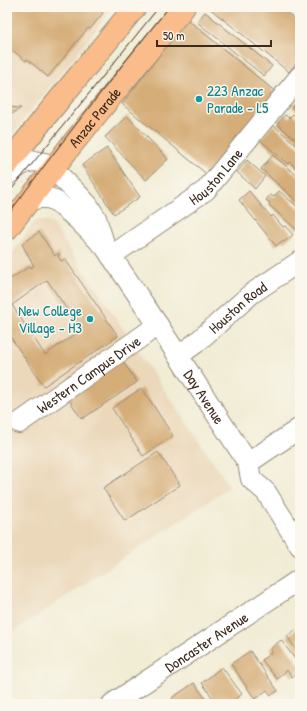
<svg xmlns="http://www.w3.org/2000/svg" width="307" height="711" viewBox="0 0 307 711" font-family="'Patrick Hand',sans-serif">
	<rect width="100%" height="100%" fill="#fbf7ec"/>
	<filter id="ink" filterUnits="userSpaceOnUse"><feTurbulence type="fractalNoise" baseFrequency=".025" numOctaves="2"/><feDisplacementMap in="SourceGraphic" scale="8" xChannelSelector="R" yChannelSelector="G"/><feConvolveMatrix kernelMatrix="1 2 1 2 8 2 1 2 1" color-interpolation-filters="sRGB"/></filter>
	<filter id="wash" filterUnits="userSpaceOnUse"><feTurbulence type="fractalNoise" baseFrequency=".012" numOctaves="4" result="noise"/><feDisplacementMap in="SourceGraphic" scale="16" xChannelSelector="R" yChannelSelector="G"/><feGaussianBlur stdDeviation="0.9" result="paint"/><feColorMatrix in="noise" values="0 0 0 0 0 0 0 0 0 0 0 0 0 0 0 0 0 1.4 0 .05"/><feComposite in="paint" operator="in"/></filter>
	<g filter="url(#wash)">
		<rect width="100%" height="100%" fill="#f1ecd4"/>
		<g fill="#ebd8ba">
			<path d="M7,7H114L22,122L7,143Z"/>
			<path d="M38,220L46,221L53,225L230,487L7,636V262L33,223Z"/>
		</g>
		<g id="blocks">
			<g fill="#d5ad78" fill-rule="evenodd">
				<path d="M7,7H104L101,11L103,13L90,29L88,28L48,77L27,59L26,61L7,46Z"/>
				<path d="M208,7H280L300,24V58L289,72Z"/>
				<path d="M205,12L272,66L264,76L197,22Z"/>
				<path d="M187,19L277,93L209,176L122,104Z"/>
				<path d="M299,99L300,100V114L292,107Z"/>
				<path d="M7,107L21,108L7,117Z"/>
				<path d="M293,114L300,120V143L277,124L285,115L289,118Z"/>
				<path d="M127,116L168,159L146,180L105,137Z"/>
				<path d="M273,125L300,148V168L298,170L290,162L288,164L260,140Z"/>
				<path d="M107,148L140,197L114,214L82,165Z"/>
				<path d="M273,155L300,178V204L261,169Z"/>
				<path d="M247,160L265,176L255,189L237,172Z"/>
				<path d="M249,191L271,217L273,215L283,227L285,226L293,235L284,242L282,241L276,246L239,200Z"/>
				<path d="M279,191L300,209V226L297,230L269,205L270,203L266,200L270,195L274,197Z"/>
				<path d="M39,232L55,256L59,253L60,255L58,256L61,261L65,259L118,336L44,386L7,332V281L30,266L31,268L34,266L22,244ZM47,280L81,330L45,355L12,305Z"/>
				<path d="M122,360L137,382L82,419L67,397Z"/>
				<path d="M142,388L173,436L143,456L112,408Z"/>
				<path d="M158,452L180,485L125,521L103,488Z"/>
				<path d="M300,627V655L287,636Z"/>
				<path d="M281,640L300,666V671L292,677L287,670L277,679L262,660L272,652L270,649Z"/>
				<path d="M250,651L278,691L271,695L267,690L255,699L231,664Z"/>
				<path d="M222,667L242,694L229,704H217L202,683Z"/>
				<path d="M194,683L208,702L206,704H176L172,698Z"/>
			</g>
		</g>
	</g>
	<g filter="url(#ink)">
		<use href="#blocks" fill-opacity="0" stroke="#968b79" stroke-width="1"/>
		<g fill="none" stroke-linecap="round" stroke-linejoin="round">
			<g stroke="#968b79" stroke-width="22">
				<g id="minor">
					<path d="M7,175L24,163L34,161L45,163L53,169L76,192L88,205L96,218L104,243"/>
					<path id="s1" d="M29,201L39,198H49L57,202L77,219L105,247L158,325L248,463L251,479L266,492L300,546"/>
					<path id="s2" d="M111,256L206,190L300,76"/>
					<path id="s3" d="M178,356L196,343L251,294L300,261"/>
					<path id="s4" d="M19,423L158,325"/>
					<path d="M248,463L300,428"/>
					<path id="s5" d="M112,704L300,579"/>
				</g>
			</g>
			<g stroke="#968b79" stroke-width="24">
				<g id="major">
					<path d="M7,165L41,122L135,7"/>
					<path id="s6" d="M7,229L69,148L184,7"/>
				</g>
			</g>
			<use href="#minor" stroke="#fff" stroke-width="20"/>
			<use href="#major" stroke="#f9bc8a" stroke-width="22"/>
			<g stroke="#3b2a1e" stroke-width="1">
				<path d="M7,195L159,7"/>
				<path d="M7,216C59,145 113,76 169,7"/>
			</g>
		</g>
	</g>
	<g fill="#0f9aa8" stroke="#fbf7ec" stroke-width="1.5">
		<circle cx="199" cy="99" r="4"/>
		<circle cx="90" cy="319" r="4"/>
	</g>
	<g text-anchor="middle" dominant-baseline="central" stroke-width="3" stroke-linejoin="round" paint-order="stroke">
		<g font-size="15" fill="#0d838f" stroke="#fbf7ec" text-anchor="start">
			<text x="207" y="90">223 Anzac<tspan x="207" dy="17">Parade - L5</tspan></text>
			<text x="82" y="310" text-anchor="end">New College<tspan x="82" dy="17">Village - H3</tspan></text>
		</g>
		<g font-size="15" fill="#3b2a1e" stroke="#fbf7ec">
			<text stroke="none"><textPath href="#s6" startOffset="142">Anzac Parade</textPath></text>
			<text stroke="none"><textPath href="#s2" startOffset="132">Houston Lane</textPath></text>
			<text stroke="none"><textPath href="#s3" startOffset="77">Houston Road</textPath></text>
			<text stroke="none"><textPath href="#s4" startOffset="85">Western Campus Drive</textPath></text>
			<text stroke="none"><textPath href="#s1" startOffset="275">Day Avenue</textPath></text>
			<text stroke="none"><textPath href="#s5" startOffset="113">Doncaster Avenue</textPath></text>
		</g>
	</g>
	<rect width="307" height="711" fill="none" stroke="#fbf7ec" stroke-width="24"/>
	<path d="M157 40v6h114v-6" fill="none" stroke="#3b2a1e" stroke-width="2"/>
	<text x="163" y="40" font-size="12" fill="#3b2a1e" stroke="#fbf7ec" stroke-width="3" paint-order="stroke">50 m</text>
</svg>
